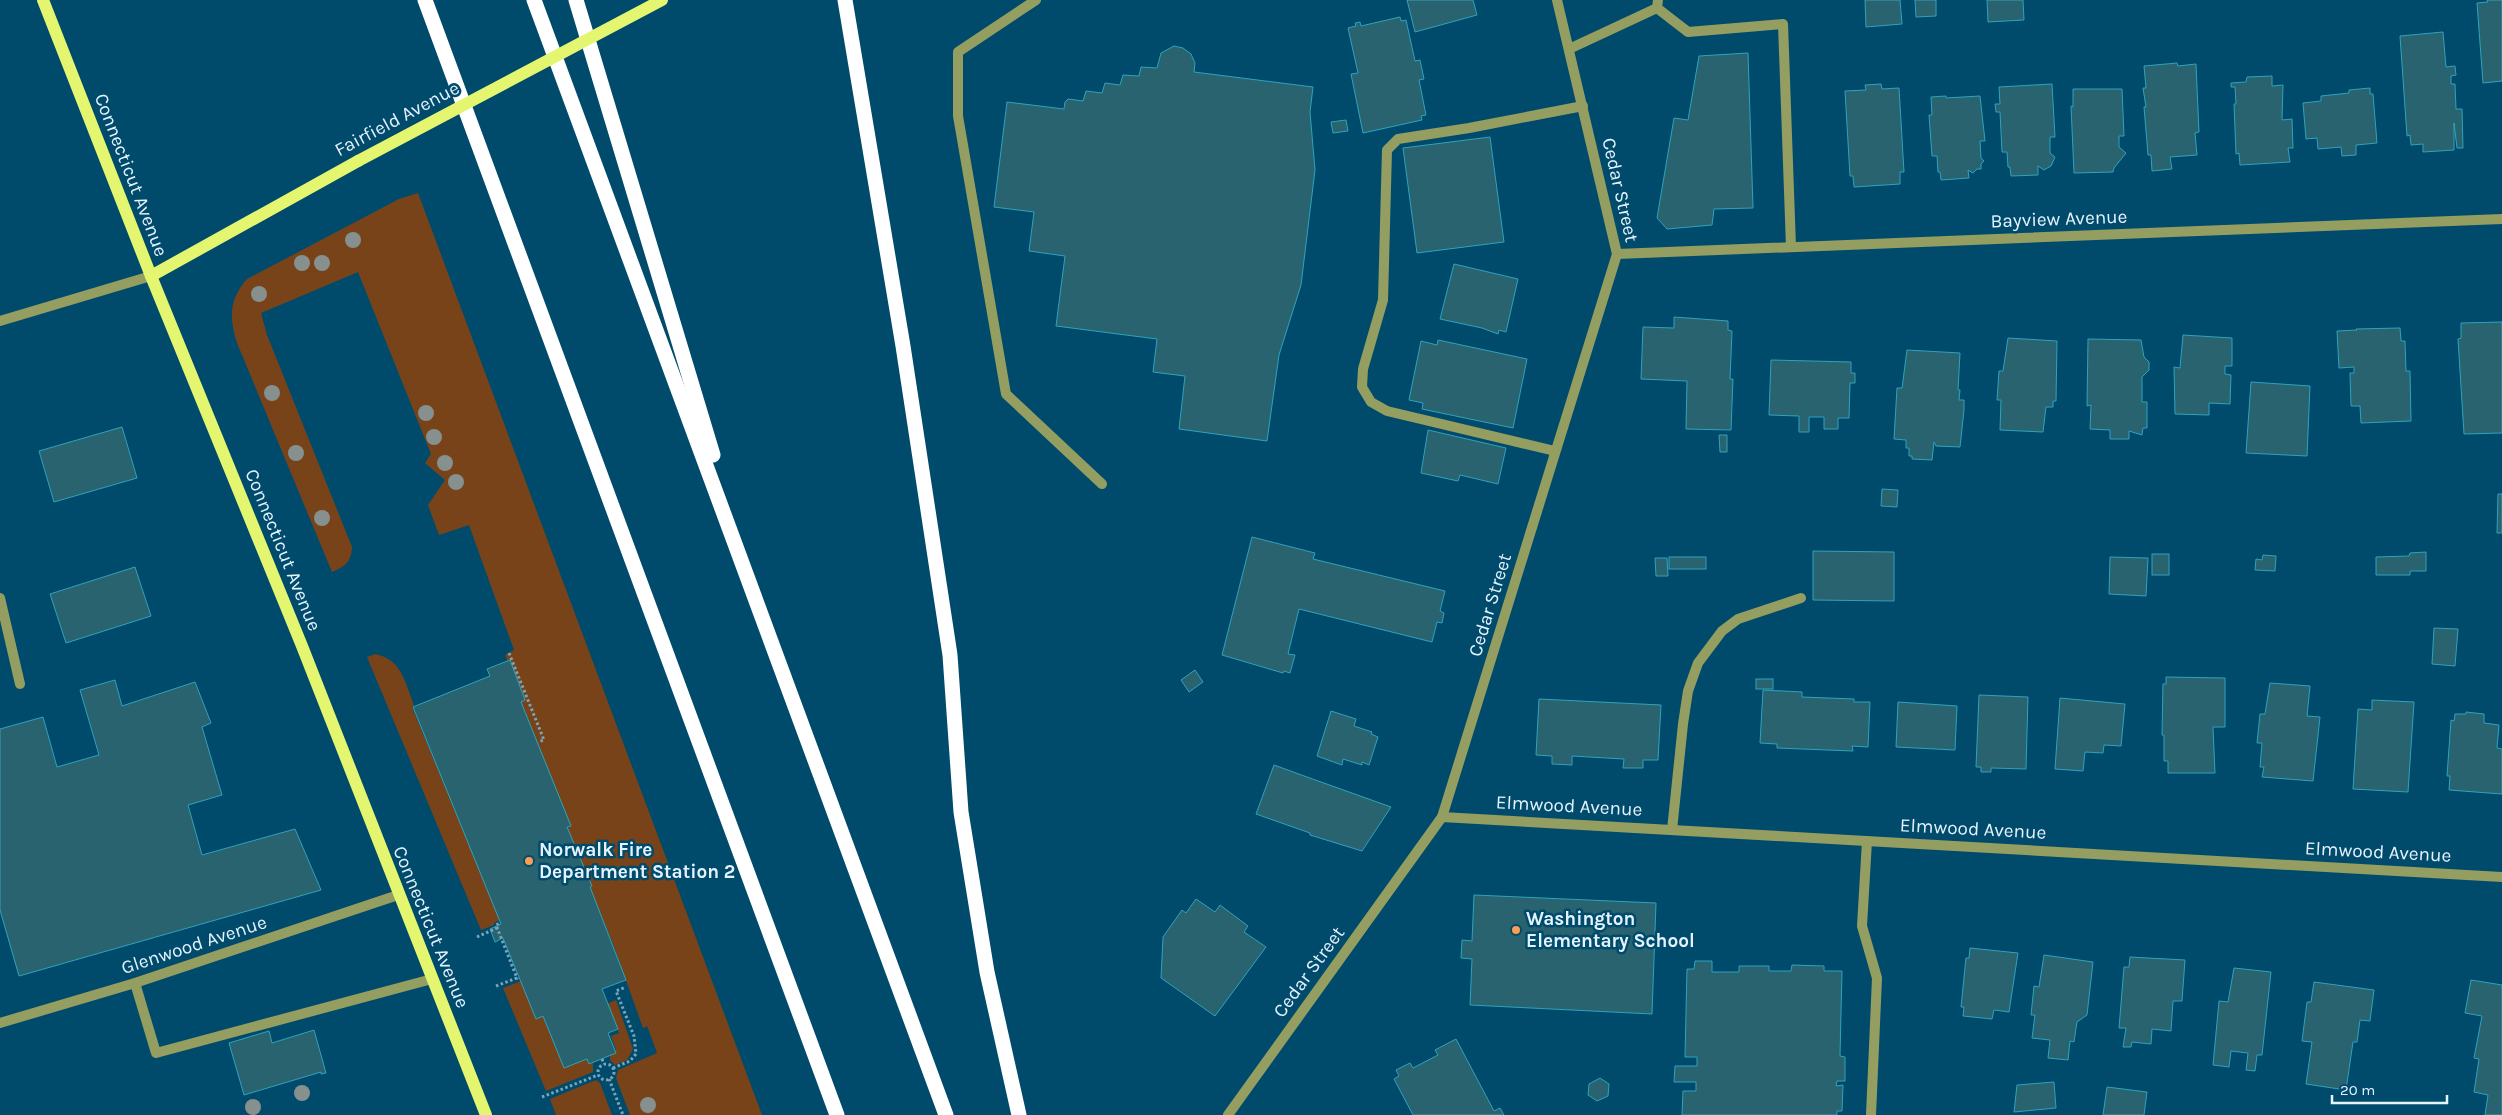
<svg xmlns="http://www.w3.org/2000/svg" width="2502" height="1115" viewBox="0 0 2502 1115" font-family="Karla,sans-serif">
	<rect width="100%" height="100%" fill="#004b6c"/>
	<g fill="#784319">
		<path d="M418,193L762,1115H630L616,1078L618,1070L657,1053L647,1026L643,1028L613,944L565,829L570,827L518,700L522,698L505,655L514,650L469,525L439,535L428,505L445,480L425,463L431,454L358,272L261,313L267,335L352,547C351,562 346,566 332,572L237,343C229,318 229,299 247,279L399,199Z"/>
		<path d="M375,654C402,659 405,683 414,705L412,707L500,920L494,923V925L481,930L367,657Z"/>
		<path d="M521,981L536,1019L543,1016L564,1068L587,1059L589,1064L593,1063V1072L546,1091L503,988Z"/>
		<path d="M616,1000L633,1049L627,1060L615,1065L610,1060V1053L616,1050L611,1036L619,1033L607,1004Z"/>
		<path d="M596,1080L600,1083L612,1115H556L550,1099Z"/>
	</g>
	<g fill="#296370" stroke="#2fa3bd">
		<path d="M1407,0H1473L1477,15L1415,32Z"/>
		<path d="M1865,0H1900L1902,24L1866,27Z"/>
		<path d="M1915,0H1936V16L1916,17Z"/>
		<path d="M1987,0H2023L2024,20L1988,22Z"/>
		<path d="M2487,0H2502V81L2483,83L2477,3L2488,2Z"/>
		<path d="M1400,17L1401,21L1406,20L1415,61L1420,60L1424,79L1419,80L1426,115L1421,116L1422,120L1363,133L1351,74L1358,73L1348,28L1356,26L1355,23L1360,22L1361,26Z"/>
		<path d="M2443,32L2446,67L2455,66L2456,75L2451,76V84H2455L2456,109H2462L2463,148H2457L2454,123V150L2423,152V144L2411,145L2410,135L2407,136L2400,36Z"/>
		<path d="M1174,46L1183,48L1191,54L1195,63L1194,72L1313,87L1310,112L1315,170L1301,285L1279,355L1267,441L1179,429L1185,376L1153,372L1157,339L1056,326L1065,256L1029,251L1034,212L994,207L1007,102L1064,109L1065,102L1068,99L1083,101L1086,91L1102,93L1105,83L1120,85L1123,75L1139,76L1141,67L1157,68L1161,53Z"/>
		<path d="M1748,53L1753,208L1714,209L1712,225L1667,229L1657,218L1674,118L1688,120L1699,56Z"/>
		<path d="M2177,63L2178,66L2196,64L2199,132L2195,133L2197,155L2170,157L2172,169L2152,171L2151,155H2148L2144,107H2146L2143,88H2146L2144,66Z"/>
		<path d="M2272,76V86L2283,85L2282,120L2292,119L2293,148H2288L2290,162L2240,165L2239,153L2236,154L2234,104H2236L2235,87H2231V83L2246,82L2247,77Z"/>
		<path d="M1881,84L1882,89L1899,88L1904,172H1900V184L1854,187L1853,176H1850L1845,91L1866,90L1865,85Z"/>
		<path d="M2052,84L2055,137H2050V153L2055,157L2051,166L2044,170L2038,166V175L2011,176L2010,167H2008L2007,152H2002L2000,112H1996L1995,104H2000L1999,87Z"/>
		<path d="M2370,88V94H2373L2377,143L2356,145V155L2342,156L2341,147L2318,149L2317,138L2306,139L2303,103L2321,101V96L2349,93V90Z"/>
		<path d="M2073,89H2122L2124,136H2119V147L2126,153L2114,168L2113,172L2074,173L2071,106L2073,107Z"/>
		<path d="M1946,96V98L1980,96L1985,141H1980L1981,158L1984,161L1981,164V169H1977L1973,173L1968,170L1969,178L1941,180L1940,172H1938L1937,156H1932L1929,115H1932L1931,97Z"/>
		<path d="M1346,120L1348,131L1333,133L1331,122Z"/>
		<path d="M1490,137L1504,242L1417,253L1403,148Z"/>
		<path d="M1454,264L1518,279L1506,332L1499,330L1498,334L1482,328L1440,319Z"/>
		<path d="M1674,317L1728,321V330L1732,331L1730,379H1733L1731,430L1686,429L1687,381L1641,379L1643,327L1674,328Z"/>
		<path d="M2502,322V433L2464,434L2458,339L2461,338V323Z"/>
		<path d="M2400,328L2401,341H2405L2406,371H2410L2411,421L2361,423L2360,406H2351L2350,373H2354V367L2339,368L2337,331L2357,330L2356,329Z"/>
		<path d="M2183,335L2232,338V366H2225V374L2231,375L2230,404L2209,403V415L2175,414L2174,367L2180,368Z"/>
		<path d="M2008,338L2057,341L2056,401H2053V407H2046L2043,432L2000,430L2001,400H1997L1999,371H2003Z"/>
		<path d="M2088,339L2141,340L2144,357L2149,362V370L2142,377V402H2147V428H2143L2142,435L2129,431V439H2110V430L2090,429L2091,405L2087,406Z"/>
		<path d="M1438,340L1527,359L1513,428L1422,409L1423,403L1409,400L1421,341L1437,345Z"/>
		<path d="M1907,350L1960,353L1958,390H1960L1959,400H1964V410L1960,447L1936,446L1934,442L1932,460L1912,459V456H1909V448H1906V440L1894,439L1897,388H1902Z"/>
		<path d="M1771,360L1851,362V373H1855V383H1850L1849,418H1838V429H1824V417H1809V432H1799V416L1769,415Z"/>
		<path d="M2251,382L2310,386L2307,456L2246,453Z"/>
		<path d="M122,427L137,478L54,502L39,451Z"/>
		<path d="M1428,430L1506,448L1498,484L1460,475L1458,481L1421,473Z"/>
		<path d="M1719,435H1727V452H1720Z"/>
		<path d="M1882,489L1898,490L1897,507L1881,506Z"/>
		<path d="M2498,494H2502V533H2497Z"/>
		<path d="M1252,537L1315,553L1313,559L1445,591L1440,611L1444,613L1442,623L1437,622L1432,642L1299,609L1288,654L1295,655L1290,673L1284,671L1283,673L1222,655Z"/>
		<path d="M1813,551L1894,552V601L1813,600Z"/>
		<path d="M2426,552V571H2410V575H2376V557L2409,556L2410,553Z"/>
		<rect x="2152" y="554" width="17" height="21"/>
		<path d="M2263,555L2276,556L2275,571L2255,570L2256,559L2262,560Z"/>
		<rect x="1669" y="557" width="37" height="12"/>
		<path d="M2110,557L2148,558L2146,596L2109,594Z"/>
		<path d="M1655,558H1667L1668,576H1656Z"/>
		<path d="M135,567L151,616L66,643L50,594Z"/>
		<path d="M2434,628L2458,629L2455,666L2432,664Z"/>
		<path d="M510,660L525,700L521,702L571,826L567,827L592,886L590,887L626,980L602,989L618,1029L608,1033L616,1053L589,1064L587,1059L564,1068L543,1016L536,1019L503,938L495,942L490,929L501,924L413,707L490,676L487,669Z"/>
		<path d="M1195,670L1203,682L1189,692L1181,680Z"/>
		<path d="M2166,677L2225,678V727H2213L2215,773H2168V761H2164V735H2162L2163,684H2166Z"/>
		<rect x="1756" y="679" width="17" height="10"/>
		<path d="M115,680L122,706L195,682L211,723L202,727L222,795L188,805L202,855L295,829L321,890L19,976L0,910V729L43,717L57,767L99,755L80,690Z"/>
		<path d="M2270,683L2310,686L2307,716L2320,717L2313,781L2262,777L2264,767H2260L2262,743H2257L2260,714H2265Z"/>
		<path d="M1763,690L1802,692V697L1854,699V702H1870L1868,747L1852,746L1853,751L1777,748V744L1760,743Z"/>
		<path d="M1979,695L2028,697L2026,769L1991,768V772H1981V767H1976Z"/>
		<path d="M2060,698L2125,704L2121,746L2104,745L2103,753L2085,752L2083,771L2055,769Z"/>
		<path d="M1539,699L1661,705L1658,760H1643V768H1623L1624,759L1572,756V765L1552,764V756L1536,755Z"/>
		<path d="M2372,700L2414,702L2408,792L2353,789L2358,709L2372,710Z"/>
		<path d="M1898,702L1957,706L1955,750L1896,747Z"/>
		<path d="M1331,711L1356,719L1354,726L1372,732L1371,734L1378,737L1369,765L1362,762V765L1343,759L1342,765L1317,756Z"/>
		<path d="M2466,712L2484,714V723L2499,725L2497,748L2502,749V794L2449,790L2450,776H2447L2451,720L2454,721L2455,714H2466Z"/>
		<path d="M1274,765L1307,777L1391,807L1362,851L1310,835V833L1256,814Z"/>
		<path d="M1474,895L1656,903L1652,1014L1470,1005L1472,959L1461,958L1462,940L1472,941Z"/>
		<path d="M1196,899L1215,912L1220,905L1248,926L1244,932L1266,947L1215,1016L1161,978L1163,937L1182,910L1186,913Z"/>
		<path d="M1970,948L2018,953L2009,1012L1994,1010L1992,1019L1963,1016L1964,1007H1961L1966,958H1969Z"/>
		<path d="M2044,955L2093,962L2087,1015L2077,1022L2074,1042L2070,1041L2068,1060L2048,1058L2050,1040L2032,1038L2035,1015H2031L2034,986L2039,987Z"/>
		<path d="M2130,957L2185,960L2182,1001H2173L2171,1031L2152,1029L2151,1044L2132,1042L2131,1047H2123L2126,1028H2119L2124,967H2129Z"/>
		<path d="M1695,961H1712V972H1739V966H1769V971H1791L1792,965L1824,966V971H1842L1840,1056L1845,1057V1081H1837L1836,1086L1843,1085L1842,1111H1837V1115H1682L1683,1091H1696V1082H1674L1675,1066H1697V1057H1685L1687,969H1694Z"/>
		<path d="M2234,968L2271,972L2262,1055H2257L2255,1071L2246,1070L2248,1053L2231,1051L2229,1067L2213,1065L2219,1001L2228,1002Z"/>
		<path d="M2471,980L2502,985V1115H2485L2488,1095L2474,1092L2479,1059L2474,1058L2482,1016L2465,1013Z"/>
		<path d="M2314,982L2374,990L2370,1021L2360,1020L2357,1042H2353L2346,1090L2306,1084L2312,1042L2302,1041L2307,1002H2311Z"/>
		<path d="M314,1030L326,1073L321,1074V1072L244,1095L229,1043L269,1031L272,1043Z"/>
		<path d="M1456,1039L1494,1111L1500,1108L1504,1115H1413L1394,1079L1399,1076L1396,1070L1410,1063L1413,1068L1438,1055L1435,1050Z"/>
		<path d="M1600,1078L1609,1084L1608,1096L1597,1101L1588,1095L1589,1084Z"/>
		<path d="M2054,1082L2056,1108L2014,1112L2017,1085Z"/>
		<path d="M2107,1087L2147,1092L2144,1115H2103Z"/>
	</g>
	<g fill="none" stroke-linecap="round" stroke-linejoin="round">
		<g stroke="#7aa5b9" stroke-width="3" stroke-dasharray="2.5 2.5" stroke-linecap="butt">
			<path d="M509,653L544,740L538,742"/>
			<path d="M477,937L497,928"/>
			<path d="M496,986L517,978L496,925L500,923"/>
			<path d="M602,1059L604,1064"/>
			<circle cx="606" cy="1072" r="8"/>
			<path d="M613,1068L630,1061L636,1054L634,1036L616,991L626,987"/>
			<path d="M609,1079L623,1115"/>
			<path d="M542,1097L598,1075"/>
		</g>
		<g stroke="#959e61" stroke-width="10">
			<path d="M1036,0L958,52V116L1006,394L1102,484"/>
			<path d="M1657,8L1688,32L1783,24L1791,247"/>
			<path d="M1555,451L1387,411L1371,402L1362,387L1363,369L1383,300L1387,150L1398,139L1469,128L1583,106"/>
			<path d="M0,598L20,684"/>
			<path d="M1672,830L1683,724L1688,691L1698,663L1722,631L1738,619L1801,598"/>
			<path d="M1867,841L1862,926L1877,978L1871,1115"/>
			<path d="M135,983L156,1053L432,979"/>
		</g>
		<g stroke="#959e61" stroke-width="10">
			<path d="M1569,49L1657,8L1658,0"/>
			<path d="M1617,254L2502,219"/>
			<path d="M0,321L151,276"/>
			<path d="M1442,817L2502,877"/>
			<path d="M0,1023L135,983L398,895"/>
			<path d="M1228,1115L1442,817L1617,254L1557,0"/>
		</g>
		<g stroke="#e4f670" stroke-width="12">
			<path d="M43,0L151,276L302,646L486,1115"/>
			<path d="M151,276L358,161"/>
		</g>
		<g stroke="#fff" stroke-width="15">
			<path d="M425,0L837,1115"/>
			<path d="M534,0L946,1115"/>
			<path d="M576,0L713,455"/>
			<path d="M845,0L903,346L950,655L961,812L987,972L1019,1115"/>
		</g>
		<path stroke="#e4f670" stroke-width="12" d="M358,161L662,0"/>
	</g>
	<g fill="#86908f">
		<circle cx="353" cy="240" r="8"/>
		<circle cx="302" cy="263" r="8"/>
		<circle cx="322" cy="263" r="8"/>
		<circle cx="259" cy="294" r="8"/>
		<circle cx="272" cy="393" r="8"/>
		<circle cx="426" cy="413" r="8"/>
		<circle cx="434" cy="437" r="8"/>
		<circle cx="296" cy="453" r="8"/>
		<circle cx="445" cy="463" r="8"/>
		<circle cx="456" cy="482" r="8"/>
		<circle cx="322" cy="518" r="8"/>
		<circle cx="302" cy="1093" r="8"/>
		<circle cx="648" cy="1105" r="8"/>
		<circle cx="253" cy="1107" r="8"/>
	</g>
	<g fill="#fc9d54" stroke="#004b6c" stroke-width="2">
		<circle cx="529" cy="861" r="5"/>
		<circle cx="1516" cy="930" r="5"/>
	</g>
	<g text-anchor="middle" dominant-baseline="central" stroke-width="5" stroke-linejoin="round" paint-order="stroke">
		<g font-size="19" fill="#e4f3fd" stroke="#004b6c">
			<text transform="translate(397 119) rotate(-28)">Fairfield Avenue</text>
			<text transform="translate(131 175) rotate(69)">Connecticut Avenue</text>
			<text transform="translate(1620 190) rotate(77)">Cedar Street</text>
			<text transform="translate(2059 219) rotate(-2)">Bayview Avenue</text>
			<text transform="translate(283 550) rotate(68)">Connecticut Avenue</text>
			<text transform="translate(1490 605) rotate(-73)">Cedar Street</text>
			<text transform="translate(1569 806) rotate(3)">Elmwood Avenue</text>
			<text transform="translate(1973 829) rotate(3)">Elmwood Avenue</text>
			<text transform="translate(2378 852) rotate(3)">Elmwood Avenue</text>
			<text transform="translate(431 927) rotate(68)">Connecticut Avenue</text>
			<text transform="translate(194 945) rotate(-18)">Glenwood Avenue</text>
			<text transform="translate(1309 972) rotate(-54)">Cedar Street</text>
		</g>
		<g font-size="19" font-weight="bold" fill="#e4f3fd" stroke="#004b6c" text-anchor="start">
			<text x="539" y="850">Norwalk Fire<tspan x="539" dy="22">Department Station 2</tspan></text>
			<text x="1526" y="919">Washington<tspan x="1526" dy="22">Elementary School</tspan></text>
		</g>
	</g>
	<path d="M2332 1095v8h115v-8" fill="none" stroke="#e4f3fd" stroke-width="2.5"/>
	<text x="2340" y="1095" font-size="15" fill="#e4f3fd" stroke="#004b6c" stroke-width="4" paint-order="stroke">20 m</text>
</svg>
